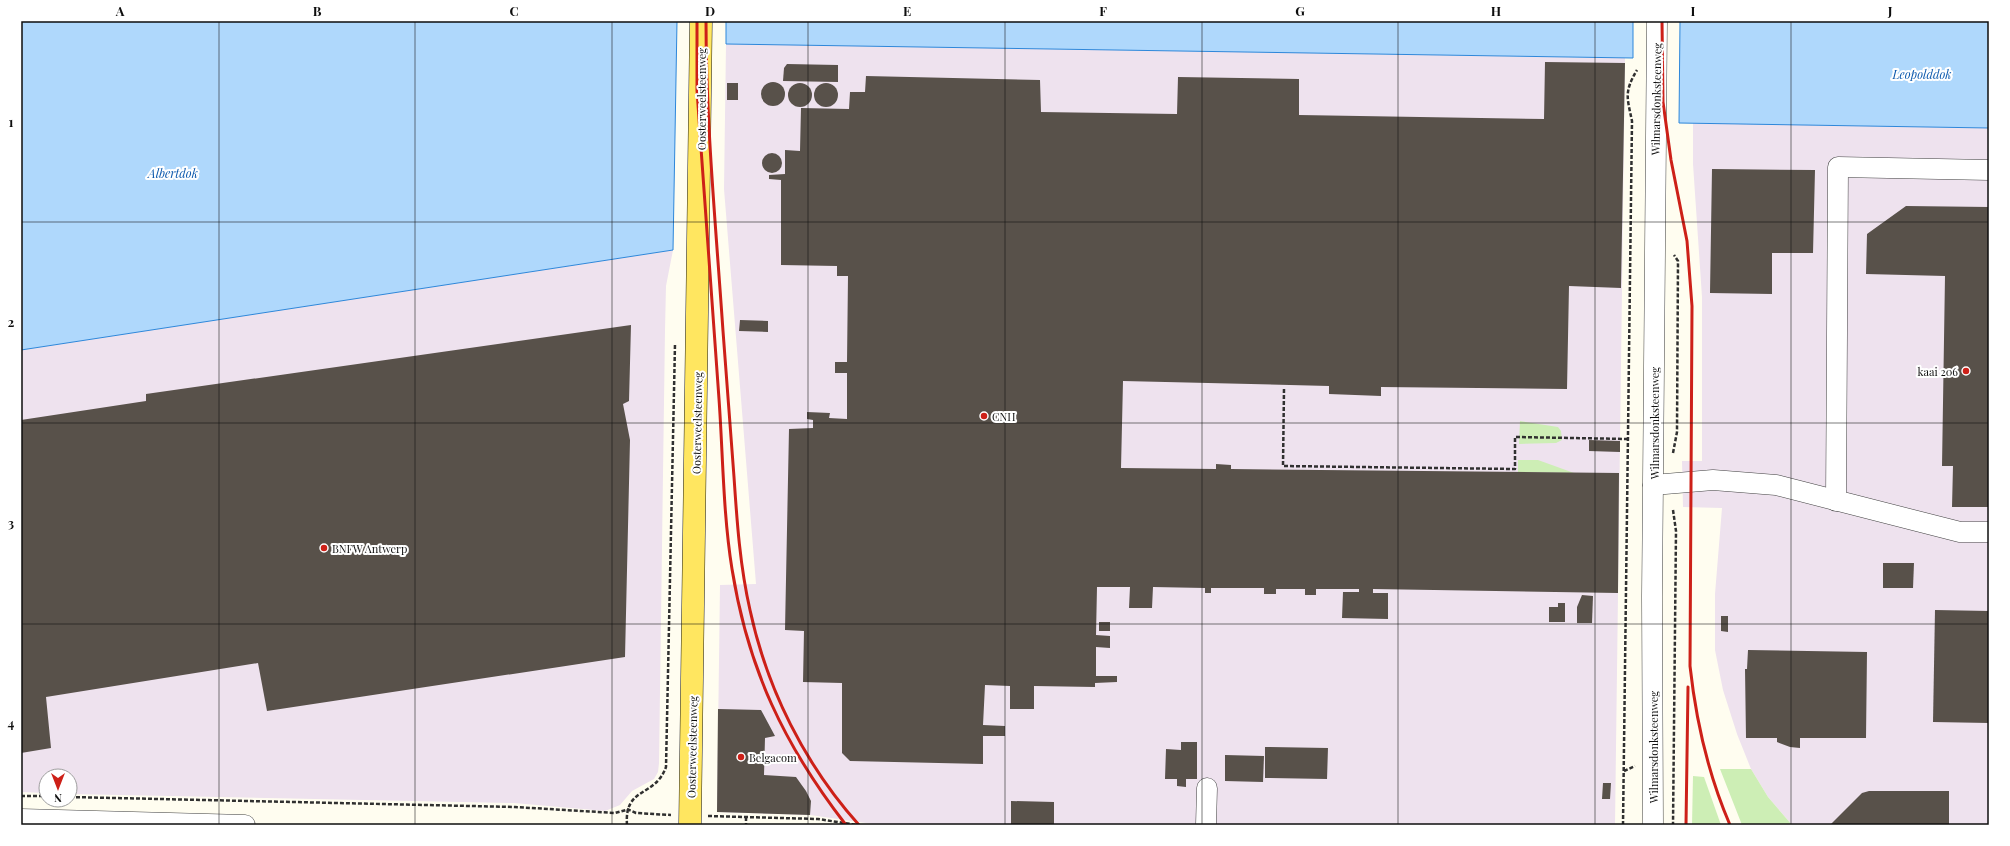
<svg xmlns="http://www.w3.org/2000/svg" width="2010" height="846" viewBox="0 0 2010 846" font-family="'Playfair Display',serif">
	<rect width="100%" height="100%" fill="#fffdf0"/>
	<g fill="#eee2ee">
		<path d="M726,44L1625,58L1615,825H880L810,815L717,812L720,585L756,584L724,189Z"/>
		<path d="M1693,123L1989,128V825H1792L1768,797L1751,769L1737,734L1723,690L1715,650V594L1722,508L1683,507L1682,461H1702V297L1693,164Z"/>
		<path d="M673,250L666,286L665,330L659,763L658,772L654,779L632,791L620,805L605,811L514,803L70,794V776H46V793L21,792V350Z"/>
	</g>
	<g fill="#cdeeb5">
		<path d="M1520,421L1558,427L1561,431L1562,440L1556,443L1519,444Z"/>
		<path d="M1518,460H1538L1574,473L1518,472Z"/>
		<path d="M1720,769H1751L1768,797L1792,825H1742Z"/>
		<path d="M1693,776L1704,777L1721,825H1692Z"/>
	</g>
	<g fill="#afd8fc" stroke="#2e87da">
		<path d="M21,21H677L673,250L21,350Z"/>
		<path d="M726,21H1633V58L726,44Z"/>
		<path d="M1680,21H1989V128L1679,123Z"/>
	</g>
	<g fill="#58514a">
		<path d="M1545,62L1625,63L1621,288L1569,286L1567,389L1381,387V396L1329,394V386L1123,381L1121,468L1216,469V464L1231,465V469L1619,473L1618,593L1373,589V593H1388V619L1342,618L1343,592H1359V589H1316V595H1305V589H1276V594H1264V588H1211V593H1205V588L1153,587L1152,608H1129L1130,587H1097L1096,635L1110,636V648L1096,647V676H1117V682L1095,683V687L1034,686V709H1010V686L985,685L983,725L1005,726V736H983V764L850,761L842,753V683L803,682L804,631L785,630L789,429L813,428V420L807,419V412L830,413L829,418L847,419V373H835V362H847L848,276H837V266L781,265V180L769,179V175L785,174V150L800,151L801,108L849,109L850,92H865L866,76L1040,80L1041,112L1177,114L1178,77L1299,79V115L1544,119Z"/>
		<path d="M787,64L838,65V82L783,81L784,68Z"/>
		<circle cx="773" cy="94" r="12"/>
		<rect x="727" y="83" width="11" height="17"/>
		<circle cx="826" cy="95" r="12"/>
		<circle cx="800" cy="95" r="12"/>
		<circle cx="772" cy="163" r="10"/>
		<path d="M1712,169L1815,170L1813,253H1772V294L1710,293Z"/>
		<path d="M1906,206L1989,207V507H1952L1953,466H1942L1945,276L1866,274L1867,234Z"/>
		<path d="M740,320L768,321V332L739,331Z"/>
		<path d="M631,325L629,401L623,404L630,440L625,657L267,711L258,663L46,697L51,748L21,753V420L146,401V394Z"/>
		<path d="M1589,440L1620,441V452L1589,451Z"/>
		<path d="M1883,563H1914L1913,588H1883Z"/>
		<path d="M1582,595L1593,596L1592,623H1577V607Z"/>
		<path d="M1558,603H1565V622H1549V607H1558Z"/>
		<path d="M1935,610L1989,611V723L1933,722Z"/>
		<path d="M1721,616H1728V632L1721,631Z"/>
		<rect x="1099" y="622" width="11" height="9"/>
		<path d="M1748,650L1867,652L1866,738H1800V748L1790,747L1777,742V738H1746L1745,669H1747Z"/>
		<path d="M718,709L761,710L775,736L765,738L764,775L796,777L806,791L811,801L810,815L717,812Z"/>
		<path d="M1181,742H1197V779H1186V787L1177,786V779H1165L1166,749L1181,750Z"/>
		<path d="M1265,747L1328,748L1327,779L1265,778Z"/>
		<path d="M1225,755L1264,756L1263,782L1225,781Z"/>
		<path d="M1603,783H1611L1610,799H1602Z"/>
		<path d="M1869,791H1949V825H1830L1862,793Z"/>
		<path d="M1011,801L1054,802V825H1011Z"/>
	</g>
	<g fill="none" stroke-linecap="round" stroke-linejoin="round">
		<g stroke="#414141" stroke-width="21">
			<g id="minor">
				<path d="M1653,485L1713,480L1776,485L1960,532H1989"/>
				<path d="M1836,501L1838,167L1989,170"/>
				<path d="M21,819L245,825"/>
				<path d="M1206,825L1207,788"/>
				<path d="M1653,825L1652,597L1657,21"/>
			</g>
		</g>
		<g stroke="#1f1f1f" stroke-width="23">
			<path id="major" d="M690,825L701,21"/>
		</g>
		<g stroke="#303030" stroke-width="2.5" stroke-dasharray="4 2" stroke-linecap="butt">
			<path d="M1284,389L1283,466L1515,469V437L1628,439"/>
			<path d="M1673,453L1677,432L1678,261L1674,255"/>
			<path d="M1673,510L1676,531L1673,825"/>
			<path d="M1624,771L1635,766"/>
			<path d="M21,796H46"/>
			<path d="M70,797L515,807L615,813L626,810"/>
			<path d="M627,809L636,813L671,815"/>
			<path d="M708,816L818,819L857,825"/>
			<path d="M746,817V825"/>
			<path d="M627,825C624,786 655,798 666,767L675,344"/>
			<path d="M1623,825L1632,121C1627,97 1624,92 1637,70"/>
		</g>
		<use href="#minor" stroke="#fff" stroke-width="20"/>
		<use href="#major" stroke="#ffe660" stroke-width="22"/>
		<g stroke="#cd2018" stroke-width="3">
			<path d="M697,21V90L701,148C707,232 713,315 719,399C723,455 723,513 732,569C748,669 784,745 846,825"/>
			<path d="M706,21C706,124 716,228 723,331C727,380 730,428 734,477C737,522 740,566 750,610C767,689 805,765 859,825"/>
			<path d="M1662,21L1663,102L1671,160L1687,241L1692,306L1690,666C1696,721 1708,774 1730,825"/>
			<path d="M1686,825L1688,687"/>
		</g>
	</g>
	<path fill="none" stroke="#0e0e0e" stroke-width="1" stroke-opacity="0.55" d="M219,21V825M415,21V825M612,21V825M808,21V825M1005,21V825M1202,21V825M1398,21V825M1595,21V825M1791,21V825M21,222H1989M21,423H1989M21,624H1989"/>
	<g fill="#cd2018" stroke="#fff" stroke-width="1.5">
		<circle cx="1966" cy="371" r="4"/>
		<circle cx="984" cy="416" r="4"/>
		<circle cx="324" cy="548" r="4"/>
		<circle cx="741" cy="757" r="4"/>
	</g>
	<g text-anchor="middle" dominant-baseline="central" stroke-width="4" stroke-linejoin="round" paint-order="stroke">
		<g font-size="11" fill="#0e0e0e" stroke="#fff">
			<text transform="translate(701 99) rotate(-90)">Oosterweelsteenweg</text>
			<text transform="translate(1656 99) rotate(-89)">Wilmarsdonksteenweg</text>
			<text transform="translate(697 423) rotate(-89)">Oosterweelsteenweg</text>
			<text transform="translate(1654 423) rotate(-90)">Wilmarsdonksteenweg</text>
			<text transform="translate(692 747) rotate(-89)">Oosterweelsteenweg</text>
			<text transform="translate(1653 747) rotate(-90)">Wilmarsdonksteenweg</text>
		</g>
		<g font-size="11" fill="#0e0e0e" stroke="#fff" text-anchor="start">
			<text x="1958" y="371" text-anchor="end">kaai 206</text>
			<text x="992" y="416">CNH</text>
			<text x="332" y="548">BNFW Antwerp</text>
			<text x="749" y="757">Belgacom</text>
		</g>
		<g font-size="12" font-style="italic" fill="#0b58ad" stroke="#fff">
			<text x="1922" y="74">Leopolddok</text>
			<text x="173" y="173">Albertdok</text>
		</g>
	</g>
	<rect width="2010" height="846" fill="none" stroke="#ffffff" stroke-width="44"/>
	<g transform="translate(58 788) rotate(180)"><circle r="19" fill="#ffffff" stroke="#9f9f9f"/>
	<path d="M0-3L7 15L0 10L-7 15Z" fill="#cd2018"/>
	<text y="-6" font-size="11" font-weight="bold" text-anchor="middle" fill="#0e0e0e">N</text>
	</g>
	<rect x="22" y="22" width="1966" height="802" fill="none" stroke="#0e0e0e" stroke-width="1.5"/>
	<g font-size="13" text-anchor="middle" font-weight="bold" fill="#0e0e0e">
		<text x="120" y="16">A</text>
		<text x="317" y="16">B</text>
		<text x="514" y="16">C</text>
		<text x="710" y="16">D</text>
		<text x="907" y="16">E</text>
		<text x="1103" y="16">F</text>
		<text x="1300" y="16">G</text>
		<text x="1496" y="16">H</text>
		<text x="1693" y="16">I</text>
		<text x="1890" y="16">J</text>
		<text x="11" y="127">1</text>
		<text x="11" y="327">2</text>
		<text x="11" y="528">3</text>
		<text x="11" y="728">4</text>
	</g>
</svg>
